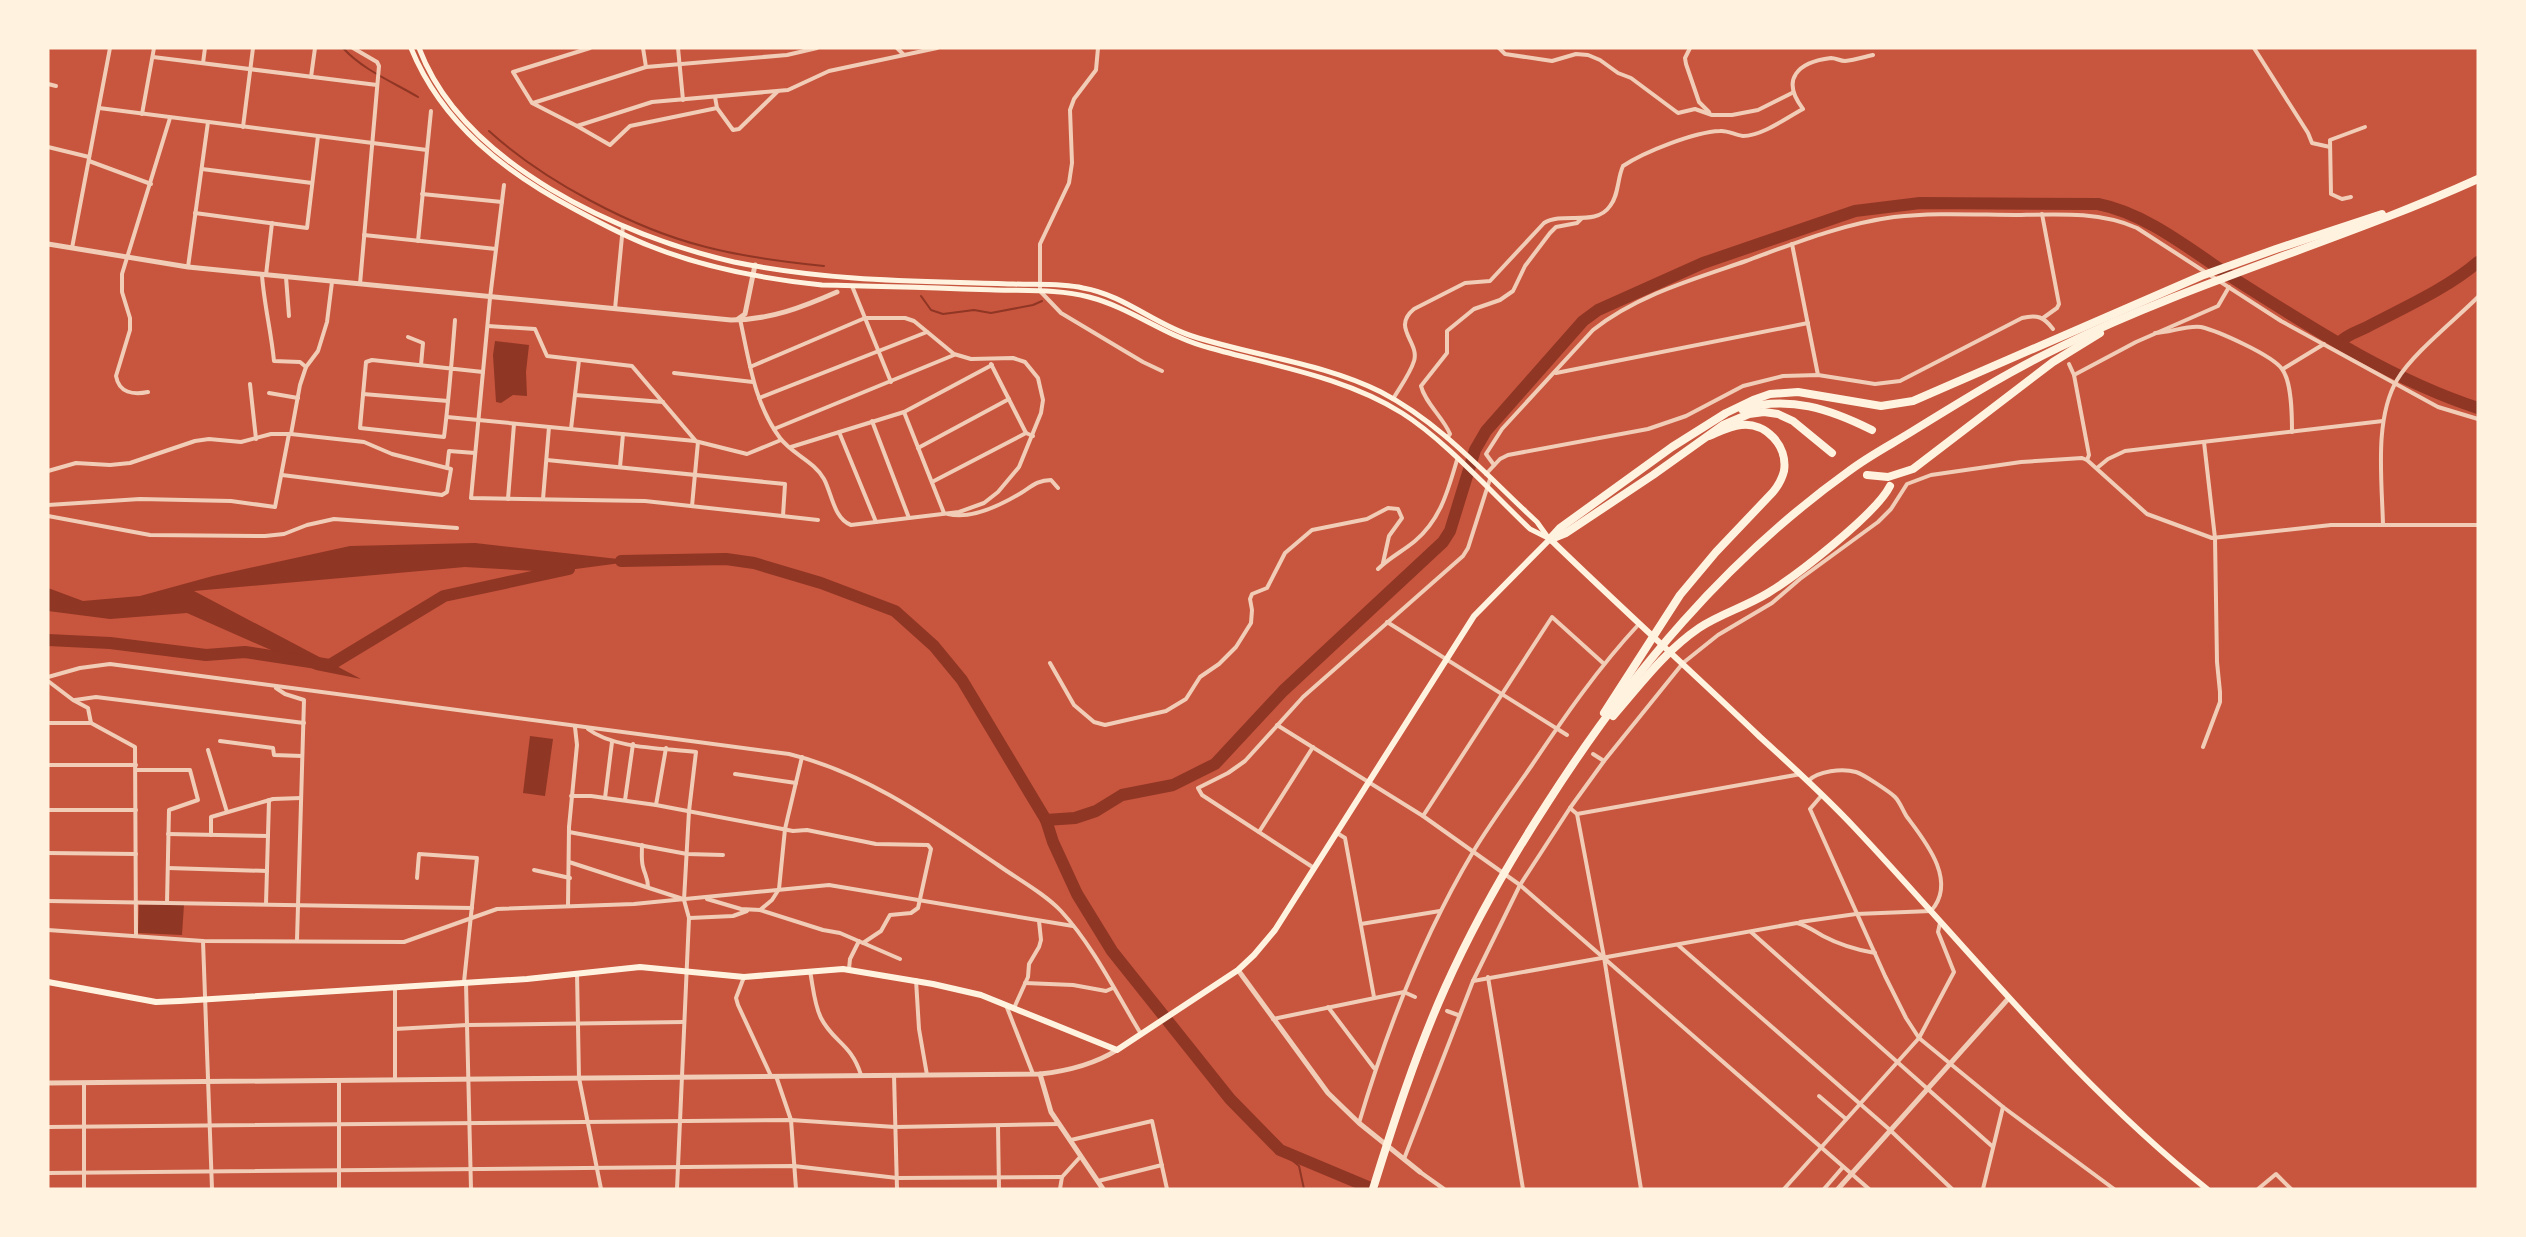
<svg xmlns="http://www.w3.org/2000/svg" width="2526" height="1237" viewBox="0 0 2526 1237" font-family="'Sofia Sans Condensed',sans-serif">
	<rect width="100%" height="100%" fill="#c8553d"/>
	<g fill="#8f3625">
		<path d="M495,341L529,345L526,372L527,396L513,395L501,403L496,402L493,355Z"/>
		<path d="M475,543L636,561L553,572L465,567L194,591L361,679L316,670L187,613L110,619L48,611V588L83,601L140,596L213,576L350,546Z"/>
		<path d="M530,736L553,739L545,796L523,793Z"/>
		<path d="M184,904L182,935L138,933L139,905Z"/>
	</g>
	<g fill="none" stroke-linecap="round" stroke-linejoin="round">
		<g stroke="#8f3625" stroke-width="2">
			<path d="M343,48C363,70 393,82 418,97"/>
			<path d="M489,131C544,181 634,229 706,247C745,257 784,262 824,266"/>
			<path d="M921,296L931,310L943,314L974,310L991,313L1033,305L1042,301"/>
			<path d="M1280,1150L1299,1166L1304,1189"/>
		</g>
		<g stroke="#8f3625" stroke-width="12">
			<path d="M2339,343C2347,334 2357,332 2367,327C2403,308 2448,288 2478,262"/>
			<path d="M621,561L726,559L754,563L821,583L895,611L934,646L962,680L1046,820L1053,842L1077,894L1112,951L1230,1099L1280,1150L1373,1189"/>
			<path d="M48,640L110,643L206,655L245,652L330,665L444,596L569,569"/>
			<path d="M1046,820L1075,818L1096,811L1122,795L1173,785L1215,764L1283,691L1443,542L1450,531L1475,450L1486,431L1583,321L1598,310L1703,263L1855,211L1920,203L2098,204C2150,214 2199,257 2244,285C2318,332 2395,381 2478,408"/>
		</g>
		<g stroke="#f1ccb7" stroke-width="4">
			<path d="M353,48L377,62L379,66L360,284"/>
			<path d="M590,48L513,72L532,103L577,126L652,102L788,90L829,71L937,48"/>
			<path d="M643,48L646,67"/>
			<path d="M678,48L683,100"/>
			<path d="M897,48L904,55"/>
			<path d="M1098,48L1096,70L1074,99L1070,110L1072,163L1069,183L1040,244V291L1061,313L1143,362L1162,371"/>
			<path d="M1499,48L1505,54L1552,61L1576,54L1588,55L1600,60L1618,73L1631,78L1678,113L1695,109L1712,115H1732L1758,110L1792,93"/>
			<path d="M1690,48L1685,58L1686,64L1699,102L1709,112"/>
			<path d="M2254,48L2308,133L2312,143L2330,147"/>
			<path d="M153,57L377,85"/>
			<path d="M203,63L205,48"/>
			<path d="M311,77L315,48"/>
			<path d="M48,84L56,86"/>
			<path d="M715,97L717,108L733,130L739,129L778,91"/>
			<path d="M533,103L646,67L787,55L817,48"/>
			<path d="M99,108L427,150"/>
			<path d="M142,114L154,48"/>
			<path d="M577,126L610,145L630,126L717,108"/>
			<path d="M243,127L253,48"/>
			<path d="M48,147L89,157"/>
			<path d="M89,161L151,184"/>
			<path d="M202,169L312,183"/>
			<path d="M504,185L490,298L471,498L645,501L818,520"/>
			<path d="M422,194L502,202"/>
			<path d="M2351,197L2342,199L2331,194L2330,140L2365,127"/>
			<path d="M195,213L307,228L318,136"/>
			<path d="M2042,214L2059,304L2057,308L2043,318"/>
			<path d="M364,235L496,249"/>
			<path d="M418,241L431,111"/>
			<path d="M1792,244L1818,375"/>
			<path d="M72,248L110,48"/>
			<path d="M188,267L208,122"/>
			<path d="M262,275C264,304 271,331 274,361L300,362L306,367"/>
			<path d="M266,275L272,223"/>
			<path d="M286,277L289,316"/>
			<path d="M852,286L891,382"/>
			<path d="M615,309L623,226"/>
			<path d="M740,319C749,360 754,403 780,438C792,454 814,461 824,479C832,494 834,519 851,525L959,512L984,503L998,492L1019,467L1041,413L1043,400L1038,378L1025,362L1013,358L971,359L954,354L914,321L905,318H865L750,367"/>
			<path d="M455,320C452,359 449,398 444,437L360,428L366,362L372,360L483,372"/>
			<path d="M488,326L535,329L547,356L632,366L695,440"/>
			<path d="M2155,333C2169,333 2187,325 2201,327C2218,331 2272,355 2282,369C2292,382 2292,416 2292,432"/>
			<path d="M408,337L423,343L421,365"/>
			<path d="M991,364L1026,433"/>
			<path d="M2069,364L2074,375L2089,455L2087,460"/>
			<path d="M2283,369L2324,344"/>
			<path d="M674,373L753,382"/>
			<path d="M1556,373L1808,323"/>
			<path d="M2074,375L2136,342L2218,306L2229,287"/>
			<path d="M250,384L256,439"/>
			<path d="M148,392C133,395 119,393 116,376L130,330V318L122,292V274L170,118"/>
			<path d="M269,393L298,398"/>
			<path d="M363,394L448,401"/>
			<path d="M575,395L663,402"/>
			<path d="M759,398L927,332"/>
			<path d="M1393,399C1400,387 1410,374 1414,361C1420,342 1391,328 1414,309L1465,283L1490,281L1544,223C1563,211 1596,227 1610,206C1619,195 1617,179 1623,166C1644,152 1694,132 1720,131C1727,130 1735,135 1743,136C1762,136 1786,118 1803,109C1780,79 1798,62 1831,58C1836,58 1840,61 1845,61C1854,60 1864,57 1873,55"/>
			<path d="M904,412L944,513"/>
			<path d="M447,417L695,441L747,454L781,440"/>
			<path d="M872,421L909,518"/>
			<path d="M571,429L579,360"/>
			<path d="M774,429L954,355"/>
			<path d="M839,432L876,522"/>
			<path d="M291,434L300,385L306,367L318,351L327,322L332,282"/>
			<path d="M1447,438L1450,434C1443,417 1425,403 1421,386L1447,353V331L1474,309L1500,300L1513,291L1525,266L1550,233L1556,227L1577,223L1582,218"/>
			<path d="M791,447L904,412L992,365"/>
			<path d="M918,448L1009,399"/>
			<path d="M547,460L785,484L783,516"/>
			<path d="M1494,465L1486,454L1502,429L1593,330C1637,295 1694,279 1746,261C1795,243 1842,224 1894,217C1936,212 1979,215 2021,215C2060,214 2101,212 2137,228L2281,321L2438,407L2478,419"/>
			<path d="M620,467L623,434"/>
			<path d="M447,468L449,451L475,453"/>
			<path d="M2097,468L2108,459L2125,451L2383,421"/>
			<path d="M48,471L76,463L110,465L130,463L195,441L209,439L241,442L271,434H291L364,442L392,454L451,469L447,492L442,495L282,475"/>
			<path d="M1486,474L1500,459L1508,455L1648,429L1686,416L1743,386L1783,376L1818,375L1875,384L1900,381L2022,318C2037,314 2044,317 2053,329"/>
			<path d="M932,482L1026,433L1033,436"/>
			<path d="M508,499L514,424"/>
			<path d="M543,499L549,427"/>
			<path d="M48,505L140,499L231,501L275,507L289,434"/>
			<path d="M692,506L698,442"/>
			<path d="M948,514C972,520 1001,505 1021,493C1032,486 1038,480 1051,480L1058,488"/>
			<path d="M48,516L150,535L265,536L284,534L307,525L334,519L457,528"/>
			<path d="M2383,525C2382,481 2374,419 2397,380C2412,354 2456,319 2478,297"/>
			<path d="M1378,569C1389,558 1403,551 1415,541C1441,519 1448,490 1457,460"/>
			<path d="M1387,622L1567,735"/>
			<path d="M1050,663L1074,705L1094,722L1105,725L1166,711L1186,699L1200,677L1219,664L1236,647L1251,623L1252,610L1250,599L1252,594L1267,588L1285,553L1312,530L1367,519L1388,508L1398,509L1402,518L1389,536L1383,563"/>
			<path d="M48,677L80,668L110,664L789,754C867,773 933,821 998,865C1019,880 1044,893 1061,911C1094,947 1116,993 1141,1034"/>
			<path d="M48,681L73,700L88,708L91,723L135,747L136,935"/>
			<path d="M276,688L285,694L304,700L297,940"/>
			<path d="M75,700L96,697L304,723"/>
			<path d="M48,723H91"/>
			<path d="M1277,725L1423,816L1520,885L1869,1189"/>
			<path d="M588,729C614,749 664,748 696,752L689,811L684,900L689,918L677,1189"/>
			<path d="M220,741L273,748L274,755L302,756"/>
			<path d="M2203,747L2220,702V692L2217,662L2215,538L2204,442"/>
			<path d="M208,750L227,812"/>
			<path d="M1593,754L1604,761"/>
			<path d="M48,765H136"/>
			<path d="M136,770H190L198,800L169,810L167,903"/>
			<path d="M735,774L796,783"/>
			<path d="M1822,795L1810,809L1885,976L1906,1018L1919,1038L2003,1107L2114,1189"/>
			<path d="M571,796H591L656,805L793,831L807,830L876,844L928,845L931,849L918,908L911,913L890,915L881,931L863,943"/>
			<path d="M605,798L612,742"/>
			<path d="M625,800L633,744"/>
			<path d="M656,805L666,748"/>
			<path d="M48,810H136"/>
			<path d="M1577,814L1801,774"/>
			<path d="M1423,816L1552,617L1603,663"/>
			<path d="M569,832L687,854L723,855"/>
			<path d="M1259,832L1313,747"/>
			<path d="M1337,833L1345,838L1374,997"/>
			<path d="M168,834L268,836"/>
			<path d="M211,835V817L273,799L301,798"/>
			<path d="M642,845C642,852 641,860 643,867C645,875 648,878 648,887"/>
			<path d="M48,853L136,854"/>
			<path d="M569,862L683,899"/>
			<path d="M168,868L267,871"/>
			<path d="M1314,868L1202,795L1198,788L1228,773L1245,761L1303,697L1463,556L1468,548L1490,479"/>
			<path d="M534,870L570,878"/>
			<path d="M417,878L419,854L477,858L464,982"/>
			<path d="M707,899L741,909L760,910L823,930L840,933L900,959"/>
			<path d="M48,901L472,908"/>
			<path d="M266,904L269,800"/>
			<path d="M568,906L569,827L577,745L575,727"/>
			<path d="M760,910L772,900L779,889L785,829L802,757"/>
			<path d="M690,918L733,916L747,911"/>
			<path d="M1800,922L1856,914L1931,911C1958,881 1925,841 1907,817C1903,811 1900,802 1895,797C1890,792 1863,774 1856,772C1842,768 1818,771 1808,781"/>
			<path d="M1361,924L1440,911"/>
			<path d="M48,930L203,941L404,942L497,909L634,904L829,885L1073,926"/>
			<path d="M1751,932L1993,1147"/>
			<path d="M203,941L212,1189"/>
			<path d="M1678,945L1890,1130L1952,1189"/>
			<path d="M849,969L850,959L859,941"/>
			<path d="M810,971C813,986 814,1004 821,1018C833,1042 851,1043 861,1075"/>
			<path d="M577,973L579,1078L601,1189"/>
			<path d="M744,977L736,998L738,1005L771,1076"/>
			<path d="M1488,977L1523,1189"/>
			<path d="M916,980L919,1029L927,1075"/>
			<path d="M1473,981L1797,923C1808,926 1814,931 1823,936C1840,945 1857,950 1875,953"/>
			<path d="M466,983L471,1189"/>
			<path d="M1025,983L1073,985L1106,991L1113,988"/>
			<path d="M395,988V1080"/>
			<path d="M1006,1005L1033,1074"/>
			<path d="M1328,1007L1374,1068"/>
			<path d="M1014,1008L1028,977L1029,964L1039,947L1041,940L1039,921"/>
			<path d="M1447,1011L1458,1015"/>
			<path d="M1273,1019L1404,992L1415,997"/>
			<path d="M395,1029L467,1025L684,1022"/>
			<path d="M894,1075L897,1189"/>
			<path d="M776,1076L791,1120L796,1189"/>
			<path d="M339,1081V1189"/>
			<path d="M84,1083V1189"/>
			<path d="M1819,1096L1846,1119"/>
			<path d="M1359,1123C1387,1029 1423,936 1473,852C1491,822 1512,794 1532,765C1565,716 1598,668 1639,624"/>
			<path d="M998,1126L999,1189"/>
			<path d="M48,1127L791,1120L895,1127L1059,1124"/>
			<path d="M1071,1140L1152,1121L1167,1189"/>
			<path d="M1404,1159L1473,981L1520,885L1570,808"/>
			<path d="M1420,1172L1444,1189"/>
			<path d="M48,1173L794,1166L897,1178L1062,1177"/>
			<path d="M1098,1181L1162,1165"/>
			<path d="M1060,1189L1062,1177L1081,1156"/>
			<path d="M1641,1189L1604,957L1577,814L1570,808L1604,761L1683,663L1718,635L1772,603L1800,579L1878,522L1891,509L1907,484L1931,475L2021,462L2082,458L2087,460L2147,514L2212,538L2331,525H2478"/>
			<path d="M1784,1189L1919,1038L1954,972L1938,932L1940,923"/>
			<path d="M1824,1189L1843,1167"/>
			<path d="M1983,1189L2003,1107"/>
			<path d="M2258,1189L2276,1174L2291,1189"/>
		</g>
		<g stroke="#f1ccb7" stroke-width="5">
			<path d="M48,244L188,267L731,320C770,320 803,307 837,292"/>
			<path d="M738,319L745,314L755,265"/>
			<path d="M1238,970L1328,1093L1359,1123L1420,1172"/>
			<path d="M1040,1074L1051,1112L1103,1189"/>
			<path d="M48,1083L1040,1074C1068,1071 1093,1065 1117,1050"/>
			<path d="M1838,1189L2008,999"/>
		</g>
		<g stroke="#fff3e0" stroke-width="5">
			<path d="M411,48C442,124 506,173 576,210C600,223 624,236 650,246C705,268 764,279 822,285C880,286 937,288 995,290C1026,291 1059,289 1089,297C1132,308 1166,337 1210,348C1274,366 1345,377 1402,413C1445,440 1492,493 1530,529L1550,539"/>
			<path d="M419,48C463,165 621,236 734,262C773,270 814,275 854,278C907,282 960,282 1013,284C1036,285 1060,283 1083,288C1124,295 1154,324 1192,336C1254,356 1323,363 1381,392C1441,423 1488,477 1537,522L1547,536"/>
		</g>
		<path stroke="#fff3e0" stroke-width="6" d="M48,982L156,1002L180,1001L527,979L640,967L744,977L843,969L933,984L981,995L1117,1050L1238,970L1254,955L1275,930L1474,616L1550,539C1619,606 1690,670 1760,737C1792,766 1824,795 1854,827C1970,950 2074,1083 2207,1189"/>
		<g stroke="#fff3e0" stroke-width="8">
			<path d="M1742,409C1789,395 1830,409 1872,430"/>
			<path d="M1867,475L1888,477L1913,469L2053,362L2100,333"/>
			<path d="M1550,539L1560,528L1672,447L1726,413L1753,400L1770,394L1798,392L1881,406L1913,401L2201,276L2276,249L2382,214"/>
			<path d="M1551,539L1566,533L1653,475L1723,425L1749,414L1764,412L1778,414L1793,421L1832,453"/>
			<path d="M1604,713L1680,595L1716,552L1773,492C1778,486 1782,479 1784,471C1788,446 1766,422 1741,425C1730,426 1719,432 1709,436"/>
			<path d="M1613,716C1640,685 1664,652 1699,628C1720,614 1745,607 1768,593C1796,576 1876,514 1890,486"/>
			<path d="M1373,1189C1394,1121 1416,1053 1445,988C1474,923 1509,862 1548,802C1630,674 1725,560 1849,471C1870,455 1894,443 1916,429C1963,400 2010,371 2060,347C2195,281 2341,241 2478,179"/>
		</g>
	</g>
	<rect width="2526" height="1237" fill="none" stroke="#fff3e0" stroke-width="99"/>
</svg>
